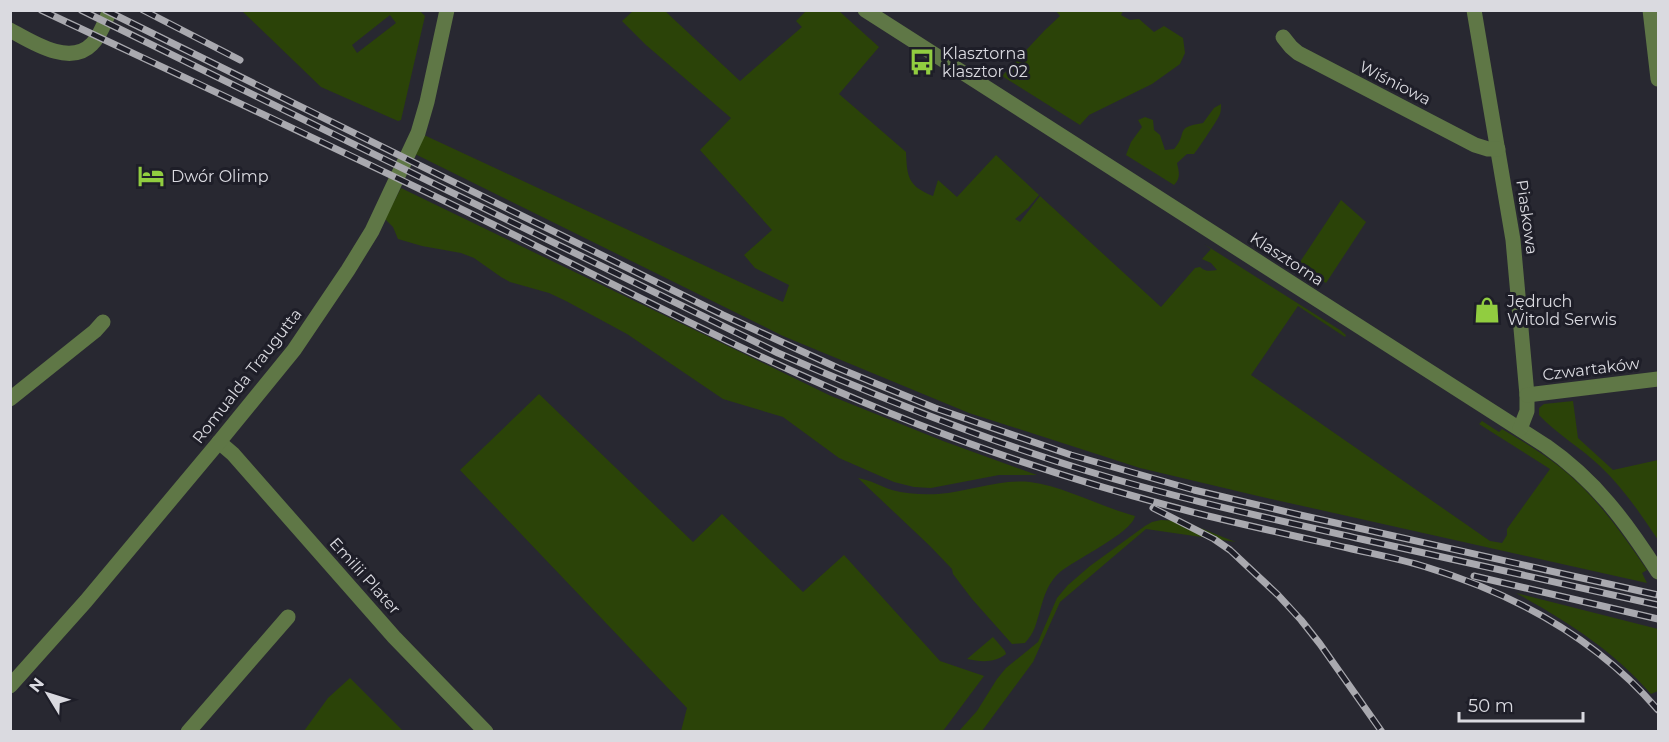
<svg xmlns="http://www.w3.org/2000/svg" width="1669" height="742" viewBox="0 0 1669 742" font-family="Montserrat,sans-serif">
	<rect width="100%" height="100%" fill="#282831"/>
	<g fill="#2b4308" fill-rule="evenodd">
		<path d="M242,11H420L425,16L401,120L398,121L321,87ZM390,15L396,23L357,53L352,45Z"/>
		<path d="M633,11H665L740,81L802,27L796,21L806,11H839L879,47L839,94L906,152C907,177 908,186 933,196L938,180L957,197L996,155L1039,195L1028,208L1015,219L1020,222L1040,196L1161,307L1195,268L1200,267C1205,272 1211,271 1217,270L1211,263L1202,259L1211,249L1204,244L1340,330L1346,335L1345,337L1298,306L1251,375L1490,541L1502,543L1507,535V529L1550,469L1479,424L1482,421L1499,432L1502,429C1522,441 1542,453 1560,467C1596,496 1622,533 1647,570L1642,573L1647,583L1258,496L1140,468L969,413L783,336L415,154L424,135L783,302L789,285L755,268L744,255L772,230L700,150L731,118L646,45L622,21Z"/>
		<path d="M1056,11H1123L1121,15L1130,20L1139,19L1154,32L1164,26L1183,38L1185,53L1180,64L1152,84L1089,115L1080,125L1002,76L1045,30L1060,16Z"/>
		<path d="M1221,104C1221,107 1221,111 1220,114C1219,118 1196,152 1194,154H1187L1177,163C1179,172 1181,178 1174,185L1126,155L1131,142L1142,127L1138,120L1145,117L1153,120L1154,130L1160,135L1165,150L1174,149C1189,132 1173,128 1203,123L1214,108Z"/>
		<path d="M401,188L831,396L943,441L1037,475H999L931,488L914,487L894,482L839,458L783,417L723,399L627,334L566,301L549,293L510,282L501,277L474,258L461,253L422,246L398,239L393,227L385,219Z"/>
		<path d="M1341,200L1366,222L1326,283L1298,265Z"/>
		<path d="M539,394L693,542L722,514L803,592L844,555L940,661L984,676L943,731H681L687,708L460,470Z"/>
		<path d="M1573,401L1578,438L1613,470L1658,460V540C1641,514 1623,488 1600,466C1581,448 1557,434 1539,415V408L1544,404Z"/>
		<path d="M858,478C870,480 880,486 892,490C906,494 924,495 938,494C969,492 998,479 1030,482C1063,486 1101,507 1135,516C1132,533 1074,560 1059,573C1043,588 1042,608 1035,627C1033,633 1029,638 1025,643L1012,644L972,599L953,574L952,569L930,546Z"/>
		<path d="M1161,520C1188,520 1211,533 1236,542L1146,529L1060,602L1033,662L982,731H959L977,711L997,679L1006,668L1038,642L1057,598L1068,585L1090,566L1145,526L1152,522Z"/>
		<path d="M1516,593L1658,629V691L1651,694C1613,650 1565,620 1516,593Z"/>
		<path d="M993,637L1005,651L1006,654C995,663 981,662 967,659Z"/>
		<path d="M350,678L403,731H304L328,698Z"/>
	</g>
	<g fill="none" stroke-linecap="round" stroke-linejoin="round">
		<g stroke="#5f7746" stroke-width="15">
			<path d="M865,10L1546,446C1595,480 1626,522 1658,572"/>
			<path d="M1474,10L1513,240L1527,395V411L1520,429"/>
			<path d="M1650,10L1658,79"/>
			<path d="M10,30C32,42 70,67 92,44C101,35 105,21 110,10"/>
			<path d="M1283,37L1291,47L1298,53L1475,145L1488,149H1498"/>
			<path d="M1527,395L1658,379"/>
			<path d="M10,399L95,331L103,322"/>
			<path d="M219,442L233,454L394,637L486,732"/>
			<path d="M10,686L86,601L219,442L294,350L348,270L372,231L418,133L427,102L447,10"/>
			<path d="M188,732L288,617"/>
		</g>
		<g stroke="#a9a9af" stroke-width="7">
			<g id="rail">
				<path d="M41,10C192,81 343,151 492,224C623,289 752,357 887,412C988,453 1094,487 1200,514C1249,526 1299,537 1348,548C1374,554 1401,559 1426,567C1515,594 1597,639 1658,710"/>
				<path d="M81,10L778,353C878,397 979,438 1084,470C1175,498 1268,518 1361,539C1460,561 1559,583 1658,605"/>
				<path d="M105,10L723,315L838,368L935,408L1071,455L1194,490L1300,515L1658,595"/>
				<path d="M143,10L240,60"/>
				<path d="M1153,508L1214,539L1230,550L1278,595L1301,620L1320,644L1382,732"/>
				<path d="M1474,576L1658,619"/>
			</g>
		</g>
		<use href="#rail" stroke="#1e1e28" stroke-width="4.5" stroke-dasharray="14" stroke-linecap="butt"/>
	</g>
	<defs>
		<g id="bus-bare" transform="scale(2.07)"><path d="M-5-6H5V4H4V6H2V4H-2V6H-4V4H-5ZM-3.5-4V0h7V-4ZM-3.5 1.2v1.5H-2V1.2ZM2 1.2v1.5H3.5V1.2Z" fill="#91cd40" stroke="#1e1e28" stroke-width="2.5" paint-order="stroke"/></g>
		<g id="hotel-bare" transform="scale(2.07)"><path d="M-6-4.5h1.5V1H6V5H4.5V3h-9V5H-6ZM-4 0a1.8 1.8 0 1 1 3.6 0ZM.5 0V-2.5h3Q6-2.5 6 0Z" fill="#91cd40" stroke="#1e1e28" stroke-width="2.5" paint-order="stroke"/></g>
		<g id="shop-bare" transform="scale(2.07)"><path d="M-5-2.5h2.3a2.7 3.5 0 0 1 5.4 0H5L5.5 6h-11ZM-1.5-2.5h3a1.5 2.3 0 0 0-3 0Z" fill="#91cd40" stroke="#1e1e28" stroke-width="2.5" paint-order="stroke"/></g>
	</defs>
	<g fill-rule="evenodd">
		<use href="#bus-bare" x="922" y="62"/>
		<use href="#hotel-bare" x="151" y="176"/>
		<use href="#shop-bare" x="1487" y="310"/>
	</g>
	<g text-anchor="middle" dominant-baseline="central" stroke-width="6" stroke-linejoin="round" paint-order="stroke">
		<g font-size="16" fill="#dadae0" stroke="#1e1e28" text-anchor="start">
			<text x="942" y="53">Klasztorna<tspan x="942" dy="18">klasztor 02</tspan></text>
			<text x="171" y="176">Dwór Olimp</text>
			<text x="1507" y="301">Jędruch<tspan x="1507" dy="18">Witold Serwis</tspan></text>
		</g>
		<g font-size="16" fill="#dadae0" stroke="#1e1e28">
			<text transform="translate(1395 83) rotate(27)">Wiśniowa</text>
			<text transform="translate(1527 217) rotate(82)">Piaskowa</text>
			<text transform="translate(1287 259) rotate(33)">Klasztorna</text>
			<text transform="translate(1591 369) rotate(-7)">Czwartaków</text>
			<text transform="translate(247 376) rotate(-52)">Romualda Traugutta</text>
			<text transform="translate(365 576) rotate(48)">Emilii Plater</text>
		</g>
	</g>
	<rect width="1669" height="742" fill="none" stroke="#dadae0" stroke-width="24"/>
	<g transform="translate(48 694) rotate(308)" stroke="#1e1e28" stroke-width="4.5" paint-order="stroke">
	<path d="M0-4.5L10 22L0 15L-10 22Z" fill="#dadae0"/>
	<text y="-9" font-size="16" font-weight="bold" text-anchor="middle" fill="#dadae0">N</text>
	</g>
	<path d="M1459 712v9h124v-9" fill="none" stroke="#dadae0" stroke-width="3"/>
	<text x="1468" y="712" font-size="18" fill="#dadae0" stroke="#1e1e28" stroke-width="4.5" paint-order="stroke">50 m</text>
</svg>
